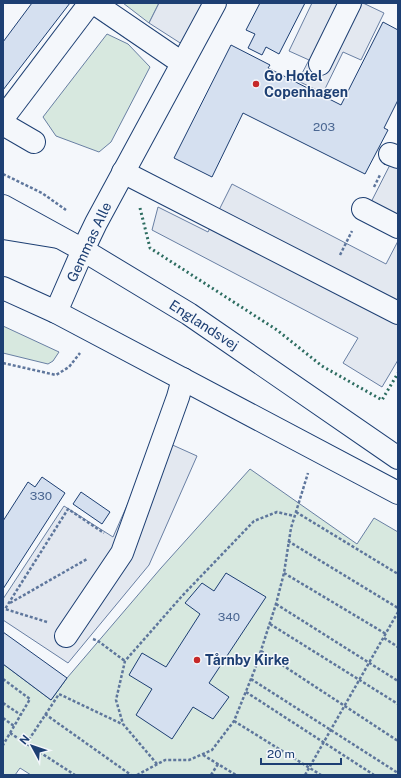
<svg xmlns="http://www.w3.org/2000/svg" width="401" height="778" viewBox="0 0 401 778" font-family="'Public Sans',sans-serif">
	<rect width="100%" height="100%" fill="#f4f7fb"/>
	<g fill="#d7e8df" stroke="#687fa3">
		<path d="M123,3H159L149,23Z"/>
		<path d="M107,34L128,44L150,67L111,142L99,152L56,136L43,117Z"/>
		<path d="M3,326L59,352L53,361L48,364L3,353Z"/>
		<path d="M250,469L357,544L374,518L398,532V775H31L20,768L15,775H3V664L51,700L67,678L161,568Z"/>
	</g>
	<g fill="#e3e8f0" stroke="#687fa3">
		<path d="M159,3H212L188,48L149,23Z"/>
		<path d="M312,3H363L384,13L361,60L343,52L323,93L298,81L309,60L289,51Z"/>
		<path d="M398,149V233L364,216Z"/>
		<path d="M232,184L386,264L398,241V360L382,387L343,363L358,338L152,230L158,207L208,232Z"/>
		<path d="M157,438L197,456L149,565L68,663L3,620V599L64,506L113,537Z"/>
	</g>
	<g fill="#d5e0f0" stroke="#1d3f73">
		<path d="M32,3H70L3,90V42Z"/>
		<path d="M260,3H305L279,54L266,47L262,55L248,48L255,34L246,30Z"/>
		<path d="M383,22L398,30V100L384,128L388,130L365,174L243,113L212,177L174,158L231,45L270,65L268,68L341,105Z"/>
		<path d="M42,477L65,493L3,589V521L28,482L35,487Z"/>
		<path d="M81,492L110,512L102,524L73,504Z"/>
		<path d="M226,573L266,597L209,683L229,697L213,719L193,707L172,739L136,715L152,689L129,675L142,653L166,667L200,614L185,603L202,583L214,591Z"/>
		<path d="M3,632L67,678L51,700L3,664Z"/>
	</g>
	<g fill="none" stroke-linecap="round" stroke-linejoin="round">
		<g stroke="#1d3f73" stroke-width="24">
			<g id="minor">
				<path d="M94,3L182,63"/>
				<path d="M320,64L350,3"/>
				<path d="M3,118L90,3"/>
				<path d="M3,124L34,142"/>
				<path d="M390,154L398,157"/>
				<path d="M123,172L398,313"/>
				<path d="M363,209L398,227"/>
				<path d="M56,312L83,250L96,223L215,3"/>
				<path d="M66,636L122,553L178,397L183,379"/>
			</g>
		</g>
		<g stroke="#1d3f73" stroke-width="24">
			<g id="major">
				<path d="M3,206L83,250L189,314L398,458"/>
				<path d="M3,288L56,312L398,493"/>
			</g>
		</g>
		<g stroke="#1d3f73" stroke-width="24">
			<path id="highway" d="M3,228L58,237"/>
		</g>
		<g stroke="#5e769c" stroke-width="2.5" stroke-dasharray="3 2" stroke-linecap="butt">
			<path d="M3,174L42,193L66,210"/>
			<path d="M374,187L380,175"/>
			<path d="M340,255L352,231"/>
			<path d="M3,363L56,375L69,367L80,353"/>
			<path d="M296,512L398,574"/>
			<path d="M288,541L398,608"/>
			<path d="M284,573L386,634"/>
			<path d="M10,603L87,559"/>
			<path d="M276,604L398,681"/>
			<path d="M47,622L5,609L68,509L104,533"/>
			<path d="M270,624L398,704"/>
			<path d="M384,638L398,647"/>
			<path d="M93,639L98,641L125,661"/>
			<path d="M261,651L398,741"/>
			<path d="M3,679L30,699L3,745"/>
			<path d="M251,679L398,773"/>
			<path d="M246,692L374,775"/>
			<path d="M3,703L21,715"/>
			<path d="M45,714L131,775"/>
			<path d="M3,718L14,726"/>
			<path d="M234,721L321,775"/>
			<path d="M10,733L75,775"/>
			<path d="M26,744L59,694L122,724"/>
			<path d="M203,755L236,775"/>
			<path d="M157,764L123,724L116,700L125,661L182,596L254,521L277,512L294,516"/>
			<path d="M137,775L165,760H189L212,750L234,721L255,669L276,604L284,573L291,528L308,473"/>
			<path d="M211,775L218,764"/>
			<path d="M305,775L398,612"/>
		</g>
		<use href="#minor" stroke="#f4f7fb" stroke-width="22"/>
		<use href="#major" stroke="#f4f7fb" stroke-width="22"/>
		<use href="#highway" stroke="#f4f7fb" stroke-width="22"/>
		<path stroke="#2c6c60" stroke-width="3" stroke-dasharray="2 3" stroke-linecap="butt" d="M140,208L150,248L277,330L322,366L382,400L398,373"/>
	</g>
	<g fill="#c62828" stroke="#f4f7fb" stroke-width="1.5">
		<circle cx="256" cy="84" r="4"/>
		<circle cx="197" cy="660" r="4"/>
	</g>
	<g text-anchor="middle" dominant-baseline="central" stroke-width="3" stroke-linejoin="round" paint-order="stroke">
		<g font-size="12" fill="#4b6792">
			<text x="324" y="127">203</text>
			<text x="41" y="496">330</text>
			<text x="229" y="617">340</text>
		</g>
		<g font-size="14" font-weight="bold" fill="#1d3f73" stroke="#f4f7fb" text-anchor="start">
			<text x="264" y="76">Go Hotel<tspan x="264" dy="16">Copenhagen</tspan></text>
			<text x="205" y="660">Tårnby Kirke</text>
		</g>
		<g font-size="14" fill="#1d3f73" stroke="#f4f7fb">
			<text transform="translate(89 242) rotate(-65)">Gemmas Alle</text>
			<text transform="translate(204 325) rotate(33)">Englandsvej</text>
		</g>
	</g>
	<rect width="401" height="778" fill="none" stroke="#1d3f73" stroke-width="8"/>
	<g transform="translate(32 746) rotate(310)" stroke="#f4f7fb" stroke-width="3" paint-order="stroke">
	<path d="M0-3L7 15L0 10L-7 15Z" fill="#1d3f73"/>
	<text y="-6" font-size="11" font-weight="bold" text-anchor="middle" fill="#1d3f73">N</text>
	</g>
	<path d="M261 758v6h80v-6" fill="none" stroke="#1d3f73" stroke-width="2"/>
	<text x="267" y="758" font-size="12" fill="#1d3f73" stroke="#f4f7fb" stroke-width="3" paint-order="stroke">20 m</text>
</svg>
